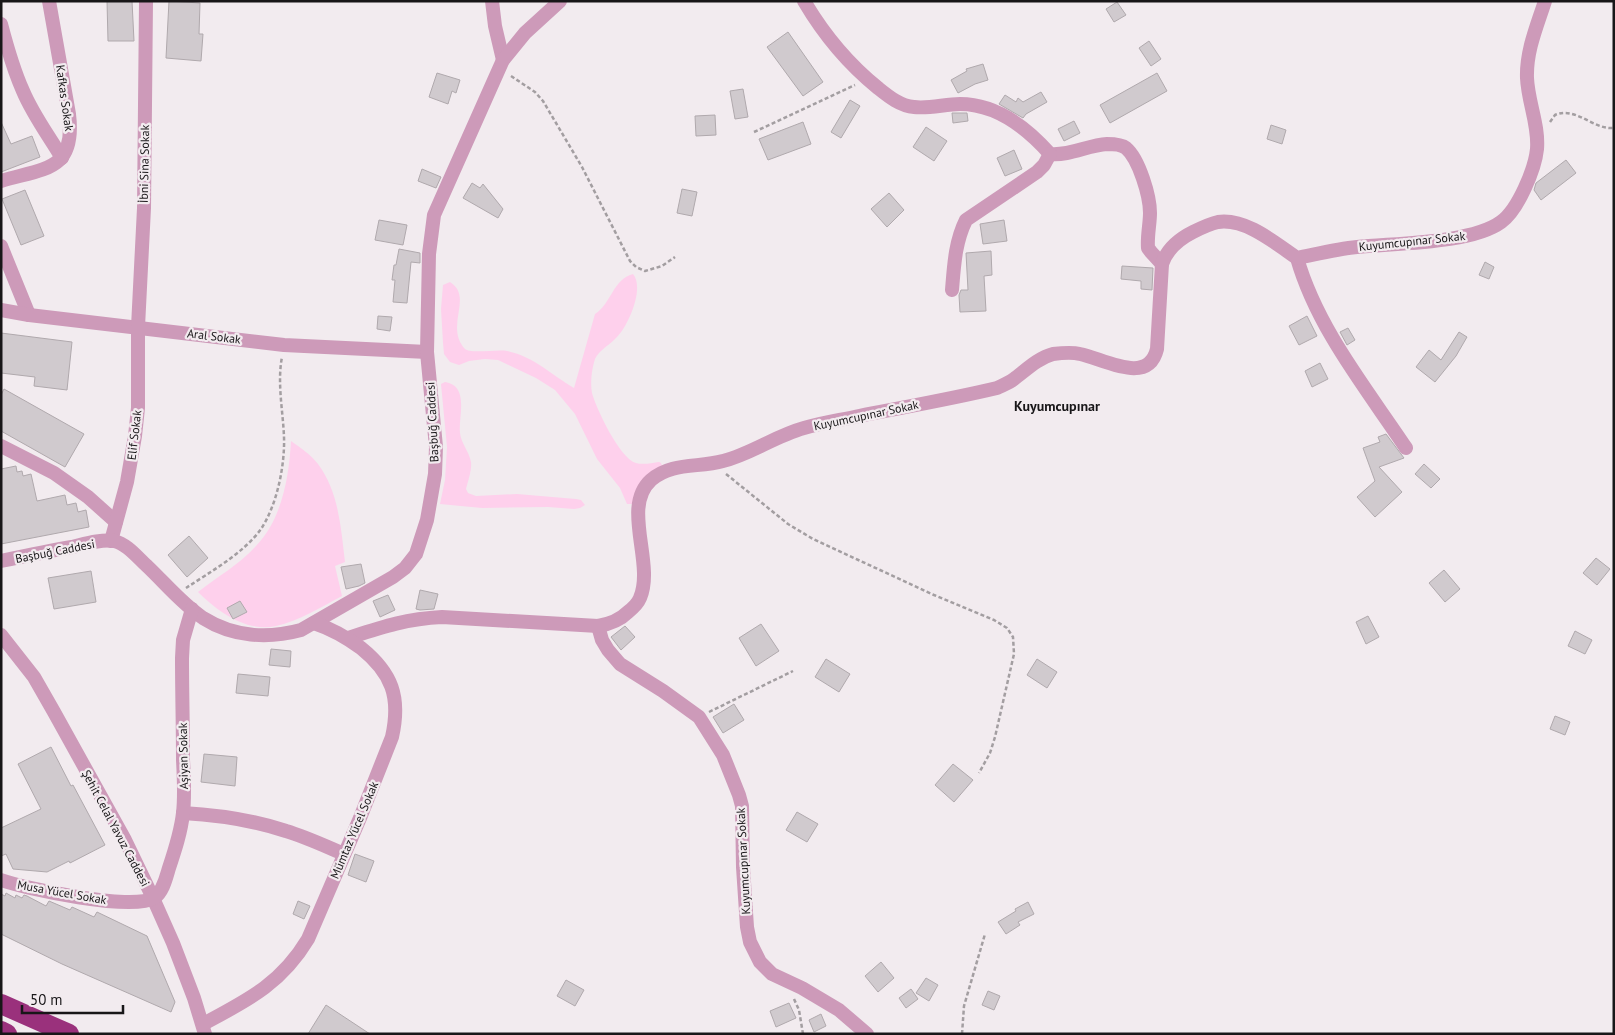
<svg xmlns="http://www.w3.org/2000/svg" width="1615" height="1035" viewBox="0 0 1615 1035" font-family="'PT Sans',sans-serif">
	<rect width="100%" height="100%" fill="#f2ebef"/>
	<g fill="#fed0ec">
		<path d="M633,274C645,288 628,326 617,337C611,344 599,350 595,359C592,368 590,383 592,393C596,408 620,459 636,463C643,465 652,463 659,462L661,463L663,468L633,504H627L620,488L597,459L575,414L555,390L536,378L498,360L485,359L469,361L459,365L450,362L444,354L443,343L441,309L443,285L450,282C474,297 444,326 465,349C470,354 498,349 507,351C533,356 552,375 574,388L595,314C611,304 613,279 633,274Z"/>
		<path d="M445,382C470,386 458,417 460,433C461,443 469,451 471,462C472,470 468,481 466,489L468,493L476,496L517,494L576,499L581,500L585,505L580,508L574,509L548,507L482,508L440,504L445,480L447,447L441,384Z"/>
		<path d="M291,441C301,448 311,455 318,464C339,492 341,529 345,562L335,566L342,596C321,607 299,621 276,626C247,633 217,611 198,592C217,577 240,564 256,546C282,519 289,477 291,441Z"/>
	</g>
	<g fill="#d0cace" stroke="#b0a9ad">
		<path d="M107,1H132L134,41H108Z"/>
		<path d="M169,1L200,3L199,34H203L201,61L166,58Z"/>
		<path d="M1117,2L1126,15L1114,22L1106,9Z"/>
		<path d="M788,32L823,82L803,96L767,47Z"/>
		<path d="M1149,41L1161,59L1151,66L1139,48Z"/>
		<path d="M983,64L988,80L975,84L958,93L951,80L967,71L966,69Z"/>
		<path d="M437,73L460,80L456,93L452,91L448,104L429,97Z"/>
		<path d="M1157,73L1167,91L1110,123L1100,105Z"/>
		<path d="M743,89L748,117L735,119L730,91Z"/>
		<path d="M1041,92L1047,102L1026,114L1023,118L999,104L1005,95L1016,102L1018,98L1023,102Z"/>
		<path d="M850,100L860,106L841,138L831,132Z"/>
		<path d="M952,113H967L968,121L953,123Z"/>
		<path d="M715,115L716,135L696,136L695,116Z"/>
		<path d="M1074,121L1080,133L1064,141L1058,129Z"/>
		<path d="M1,122L11,144L32,136L40,157L1,172Z"/>
		<path d="M803,122L811,144L768,160L759,139Z"/>
		<path d="M1271,125L1286,130L1282,144L1267,139Z"/>
		<path d="M926,127L947,141L934,161L913,147Z"/>
		<path d="M1014,150L1022,169L1005,176L997,158Z"/>
		<path d="M1566,160L1576,173L1541,200L1534,190L1536,183Z"/>
		<path d="M422,169L441,177L436,188L418,181Z"/>
		<path d="M472,183L480,188L483,184L503,209L498,218L463,198Z"/>
		<path d="M682,189L697,192L692,216L677,213Z"/>
		<path d="M25,190L44,236L21,245L2,199Z"/>
		<path d="M889,193L904,210L887,227L871,209Z"/>
		<path d="M379,220L407,225L403,245L375,240Z"/>
		<path d="M1004,220L1007,241L983,244L980,224Z"/>
		<path d="M399,249L420,253V263L411,262L407,303L393,302L395,280H392L394,265H396Z"/>
		<path d="M991,251L992,275L984,276L986,311L960,312L959,295L961,290H968L966,253Z"/>
		<path d="M1485,262L1494,267L1489,279L1479,275Z"/>
		<path d="M1122,266L1153,268L1152,290L1141,289V281L1121,279Z"/>
		<path d="M378,316L392,317L390,331L377,329Z"/>
		<path d="M1307,316L1317,336L1299,345L1289,326Z"/>
		<path d="M1348,328L1355,340L1347,345L1340,332Z"/>
		<path d="M1459,332L1467,337L1456,356L1435,382L1416,367L1429,350L1441,360Z"/>
		<path d="M1,333L72,342L67,390L34,386L35,377L1,373Z"/>
		<path d="M1320,363L1328,379L1312,387L1305,371Z"/>
		<path d="M4,389L84,434L65,467L1,431V395Z"/>
		<path d="M1386,434L1404,458L1379,467L1402,492L1375,517L1357,497L1375,481L1363,448L1380,442L1378,437Z"/>
		<path d="M1424,464L1440,479L1431,488L1415,474Z"/>
		<path d="M16,466L17,472L22,471L23,476L31,474L37,501L65,495L67,505L76,503L78,512L86,510L89,527L1,544V469Z"/>
		<path d="M189,536L208,558L187,577L168,555Z"/>
		<path d="M1596,558L1610,569L1597,585L1583,573Z"/>
		<path d="M361,564L365,583L359,586L346,589L341,567Z"/>
		<path d="M1444,570L1460,589L1445,602L1429,583Z"/>
		<path d="M91,571L96,602L54,609L48,578Z"/>
		<path d="M420,590L438,594L434,609L420,610L416,609Z"/>
		<path d="M388,595L395,610L380,617L373,601Z"/>
		<path d="M240,601L247,612L233,619L227,608Z"/>
		<path d="M1368,616L1379,637L1366,644L1356,622Z"/>
		<path d="M761,624L779,651L756,666L739,638Z"/>
		<path d="M625,626L635,637L621,650L611,637Z"/>
		<path d="M1575,631L1592,640L1585,654L1568,646Z"/>
		<path d="M271,649L291,651L290,667L269,665Z"/>
		<path d="M826,659L850,674L839,692L815,677Z"/>
		<path d="M1037,659L1057,672L1047,688L1027,675Z"/>
		<path d="M238,674L270,677L268,696L236,693Z"/>
		<path d="M734,704L744,720L723,733L713,717Z"/>
		<path d="M1555,716L1570,722L1565,735L1550,729Z"/>
		<path d="M51,747L71,786L73,785L105,845L70,863L69,861L47,872L13,869L6,854L1,856V828L41,809L18,764Z"/>
		<path d="M204,754L237,757L235,786L201,782Z"/>
		<path d="M953,764L973,780L954,802L935,785Z"/>
		<path d="M797,812L818,824L807,842L786,830Z"/>
		<path d="M355,854L374,861L366,882L348,875Z"/>
		<path d="M6,893L15,898L16,895L22,898L24,895L27,896L46,906L49,901L70,910L72,907L94,917L97,912L147,936L175,1002L171,1012L62,964L1,934V894L5,896Z"/>
		<path d="M298,901L310,906L304,919L293,914Z"/>
		<path d="M1028,902L1034,914L1018,922L1020,925L1006,934L998,922L1016,911L1015,909Z"/>
		<path d="M881,962L894,978L878,992L865,976Z"/>
		<path d="M926,978L938,985L929,1001L916,993Z"/>
		<path d="M566,980L584,990L575,1006L557,996Z"/>
		<path d="M911,989L918,999L906,1008L899,998Z"/>
		<path d="M988,991L1000,996L994,1010L982,1005Z"/>
		<path d="M789,1003L796,1018L776,1027L770,1011Z"/>
		<path d="M326,1005L370,1034H308Z"/>
		<path d="M821,1014L826,1026L814,1032L809,1020Z"/>
	</g>
	<g fill="none" stroke-linecap="round" stroke-linejoin="round">
		<g stroke="#a39ea1" stroke-width="2.5" stroke-dasharray="4 2.5" stroke-linecap="butt">
			<path d="M511,76L535,92L543,101L582,167L630,261L636,267L645,271L662,266L675,257"/>
			<path d="M1550,122L1555,115C1576,106 1593,130 1614,128"/>
			<path d="M754,132L855,85"/>
			<path d="M726,474L788,524L813,539L934,595L994,620L1007,628L1013,637L1014,654L995,737L990,753L979,773"/>
			<path d="M186,588C210,572 244,553 261,529C277,505 285,465 284,437C283,411 277,383 282,357"/>
			<path d="M709,712L793,671"/>
			<path d="M794,999L799,1010L803,1034"/>
			<path d="M962,1034L964,1006L985,934"/>
		</g>
		<g stroke="#cd9ab9" stroke-width="14">
			<path d="M492,1L495,26L503,60"/>
			<path d="M804,1C824,35 847,63 878,88C888,96 900,106 914,107C929,109 945,104 960,104C996,104 1027,128 1050,154C1070,156 1088,145 1107,144C1113,144 1121,144 1126,148C1139,159 1150,196 1150,213C1150,224 1147,236 1148,248L1151,252L1162,264"/>
			<path d="M1,24C7,47 13,69 23,91C33,115 49,136 62,158"/>
			<path d="M1,181C45,168 76,171 69,114L49,1"/>
			<path d="M1,246L29,315"/>
			<path d="M1297,258C1317,328 1366,388 1406,448"/>
			<path d="M952,290C954,266 955,242 966,220L1037,172L1044,165L1050,154"/>
			<path d="M1,310L29,315L284,345L427,352"/>
			<path d="M1,446L54,473L88,497L116,522"/>
			<path d="M111,541L127,482L135,436L138,408V327L144,208L146,1"/>
			<path d="M1,561C25,556 49,551 72,547C85,544 101,539 114,541C127,544 137,557 147,566C165,583 182,604 203,618C233,637 268,639 301,630L393,577L405,568L416,554L427,520L435,474L436,447L427,352L429,254L434,215L503,60L525,33L560,1"/>
			<path d="M598,626L602,640L608,650L620,664L663,691L699,717L723,755L739,795L742,806L743,867L747,927L750,942L760,962L772,974L802,988L839,1010L867,1034"/>
			<path d="M1,635L34,677L54,712L125,840L153,898L173,943L194,998L205,1034"/>
			<path d="M348,638C382,627 405,619 442,617L598,626C610,624 620,620 628,612C633,608 638,603 640,598C655,563 621,507 651,480C672,462 698,468 723,461C751,454 775,436 804,428C821,423 841,420 859,416C905,407 951,399 997,388C1003,385 1009,383 1014,379C1026,370 1038,358 1053,354C1061,353 1072,352 1080,354C1104,359 1148,386 1157,349L1162,264C1167,249 1179,239 1193,232C1201,228 1209,224 1218,222C1246,218 1275,243 1297,258C1317,254 1337,249 1357,247C1394,243 1471,244 1501,222C1518,210 1535,169 1537,149C1539,125 1528,102 1527,78C1526,51 1537,26 1545,1"/>
			<path d="M183,813C218,815 253,820 286,831C306,837 325,846 344,854"/>
			<path d="M1,880C26,889 132,911 154,898C163,892 166,878 169,868C175,850 181,832 183,813C185,796 184,778 183,760C183,726 182,692 182,658L183,640L192,609"/>
			<path d="M203,1024C248,1000 281,984 308,939L360,818L392,737C401,697 392,673 361,648C346,637 332,629 314,623"/>
		</g>
		<g stroke="#9a317c" stroke-width="20">
			<path d="M1,1004L69,1034"/>
			<path d="M1,1031L7,1034"/>
		</g>
	</g>
	<g text-anchor="middle" dominant-baseline="central" stroke-width="4.5" stroke-linejoin="round" paint-order="stroke">
		<g font-size="12" fill="#181618" stroke="#f2ebef">
			<text transform="translate(65 98) rotate(82)">Kafkas Sokak</text>
			<text transform="translate(144 164) rotate(-89)">İbni Sina Sokak</text>
			<text transform="translate(1412 241) rotate(-6)">Kuyumcupınar Sokak</text>
			<text transform="translate(214 336) rotate(7)">Aral Sokak</text>
			<text transform="translate(866 415) rotate(-12)">Kuyumcupınar Sokak</text>
			<text transform="translate(432 422) rotate(-93)">Başbuğ Caddesi</text>
			<text transform="translate(134 435) rotate(-83)">Elif Sokak</text>
			<text transform="translate(55 551) rotate(-11)">Başbuğ Caddesi</text>
			<text transform="translate(183 756) rotate(-91)">Aşiyan Sokak</text>
			<text transform="translate(116 828) rotate(62)">Şehit Celal Yavuz Caddesi</text>
			<text transform="translate(354 830) rotate(-67)">Mümtaz Yücel Sokak</text>
			<text transform="translate(743 861) rotate(-93)">Kuyumcupınar Sokak</text>
			<text transform="translate(62 892) rotate(10)">Musa Yücel Sokak</text>
		</g>
		<g font-size="14" font-weight="bold" fill="#181618" stroke="#f2ebef">
			<text x="1057" y="406">Kuyumcupınar</text>
		</g>
	</g>
	<rect width="1615" height="1035" fill="none" stroke="#181618" stroke-width="5"/>
	<path d="M22 1005v8h101v-8" fill="none" stroke="#181618" stroke-width="2.5"/>
	<text x="30" y="1005" font-size="15" fill="#181618" stroke="#f2ebef" stroke-width="4" paint-order="stroke">50 m</text>
</svg>
